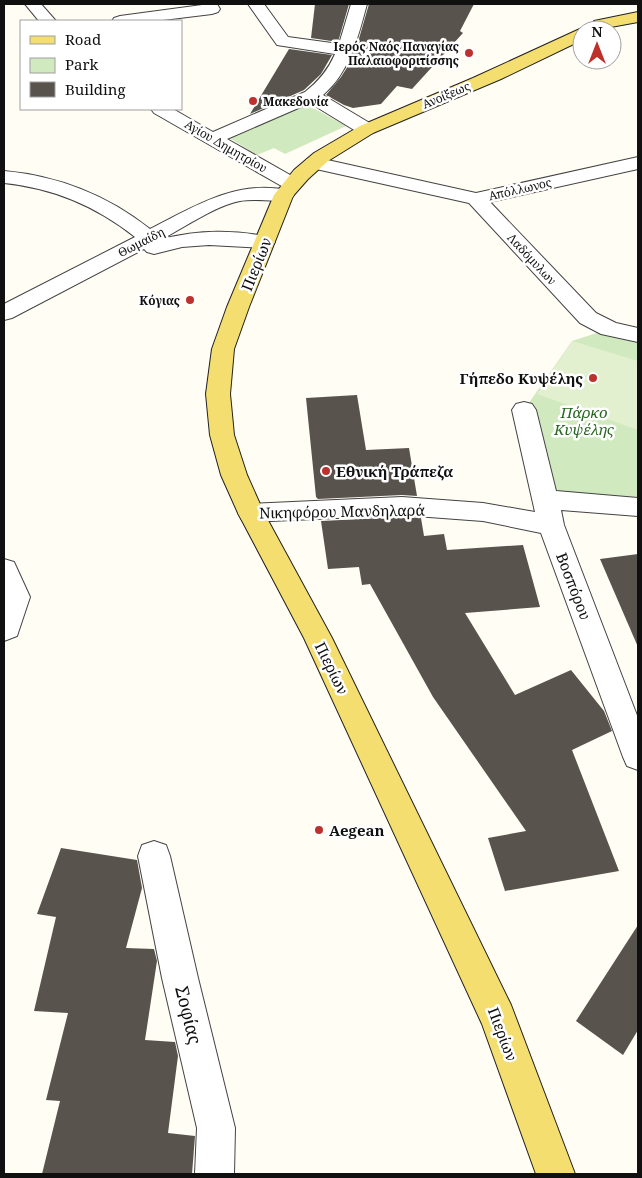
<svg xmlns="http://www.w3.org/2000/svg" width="642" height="1178" viewBox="0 0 642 1178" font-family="'Noto Serif',serif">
	<rect width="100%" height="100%" fill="#fffdf4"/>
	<g fill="#d1e9be">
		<path d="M306,104L346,126L285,154L274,148L257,155L228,137Z"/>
		<path d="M609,329L638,335V507L544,499L524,410L572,341Z"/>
	</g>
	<path fill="#e2f0cf" d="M572,341L638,361V430L537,394Z"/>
	<g fill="#59534d">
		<path d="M315,4H349L338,42L311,38Z"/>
		<path d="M369,4H474L460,31L463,33L412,89L397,86L381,104L353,108L344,105L326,95L341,77L348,66L358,42Z"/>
		<path d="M289,49L332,55L321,74L304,90L250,114Z"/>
		<path d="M357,395L366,450L409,448L417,496L402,495L318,499L316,497L306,398Z"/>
		<path d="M402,517L421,518L424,536L444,534L447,550L523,545L540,607L465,613L515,695L571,670L604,711L612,731L572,750L619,871L505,891L488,838L526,831L433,697L370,584L362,585L359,567L328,569L321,521Z"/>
		<path d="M638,554V647L600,559Z"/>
		<path d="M61,848L137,860L142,888L126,948L154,949L157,961L145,1040L175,1042L178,1056L168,1133L195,1136L192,1174H42L60,1101L46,1100L68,1013L34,1011L56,917L37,914Z"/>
		<path d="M638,925V1030L623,1055L576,1021Z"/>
	</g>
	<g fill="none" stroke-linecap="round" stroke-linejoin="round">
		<g stroke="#434343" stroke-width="2">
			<g id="minor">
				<path d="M25,4H41L56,21H39Z"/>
				<path d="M201,4H217L220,9L218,12L212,14L155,21H112L114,18L120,16L202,5Z"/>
				<path d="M248,4H264L288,37L339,44L351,4H367C358,37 350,72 323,95L373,125L375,129L373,133L366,135L359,133L310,103L227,139L299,180L302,184L299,188L292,190L285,188L154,113L151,109H173L213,132L305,92C319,81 328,70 335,54L277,45Z"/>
				<path d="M314,157L476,193L638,157V169L490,202L596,313L616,323L638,328V342L601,334L580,323L469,203L307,167L304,163L307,159Z"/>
				<path d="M4,171C59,176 107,195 150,229C195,206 239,178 291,191L294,195L291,199C275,203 257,198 240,201C215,206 185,227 162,239C197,230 237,229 272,238L275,242L272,246L265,248L209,245L182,247L154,254L147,252L144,249L12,318L4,320V304L135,237C96,206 53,188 4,183Z"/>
				<path d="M524,402L532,404L536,410L556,491L638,498V516L561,510L564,525L638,718V770L627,766L623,757L541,533L483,521L402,515L251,522L242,520L238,513L242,506L251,504L402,497L483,503L535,512L512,410L516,404Z"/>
				<path d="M4,559L14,562L30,597L17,636L4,641Z"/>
				<path d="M154,841L166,845L170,856L198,978L235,1128L234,1174H195L197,1128L162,978L138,856L142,845Z"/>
			</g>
		</g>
		<g stroke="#212121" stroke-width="2">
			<g id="major">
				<path d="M638,12V22L600,29L594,27L592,24L594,21Z"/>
				<path d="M582,28L588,30H582V40L501,79L373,133L328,161L308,179L293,196L249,307L234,349L230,394L234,435L247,475L264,513L332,638L511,1005L575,1174H536L482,1024L304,638L238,513L221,475L210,435L206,394L212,349L227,307L274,195L294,170L314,153L360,126L473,78Z"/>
			</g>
		</g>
		<use href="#minor" fill="#fff" fill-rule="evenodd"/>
		<use href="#major" fill="#f4de6f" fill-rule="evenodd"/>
	</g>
	<g fill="#bd312c" stroke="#fff" stroke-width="2">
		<circle cx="469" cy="53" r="5"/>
		<circle cx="253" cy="101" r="5"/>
		<circle cx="190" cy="300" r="5"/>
		<circle cx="593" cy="378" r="5"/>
		<circle cx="326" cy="471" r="5"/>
		<circle cx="319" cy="830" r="5"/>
	</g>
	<g text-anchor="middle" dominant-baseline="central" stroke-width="5" stroke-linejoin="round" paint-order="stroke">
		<g font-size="12" font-weight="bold" fill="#101010" stroke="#fff" text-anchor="end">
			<text x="459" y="46">Ιερός Ναός Παναγίας<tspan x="459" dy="14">Παλαιοφοριτίσσης</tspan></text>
			<text x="263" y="101" text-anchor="start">Μακεδονία</text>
			<text x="180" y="300">Κόγιας</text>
		</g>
		<g font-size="12" fill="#101010" stroke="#fff">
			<text transform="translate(446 95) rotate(-23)">Ανοίξεως</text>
			<text transform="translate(226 146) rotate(30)">Αγίου Δημητρίου</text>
			<text transform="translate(520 189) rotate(-13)">Απόλλωνος</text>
			<text transform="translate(141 242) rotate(-27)">Θωμαίδη</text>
			<text transform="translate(532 259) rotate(47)">Λαδόμυλων</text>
		</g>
		<g font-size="15" fill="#101010" stroke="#fff">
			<text transform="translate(256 264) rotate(-68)">Πιερίων</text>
			<text transform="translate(342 511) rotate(-1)">Νικηφόρου Μανδηλαρά</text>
			<text transform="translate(574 586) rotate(69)">Βοσπόρου</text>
			<text transform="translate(332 668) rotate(64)">Πιερίων</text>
			<text transform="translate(503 1034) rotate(69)">Πιερίων</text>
		</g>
		<g font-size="15" font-weight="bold" fill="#101010" stroke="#fff" text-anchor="start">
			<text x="583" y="378" text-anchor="end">Γήπεδο Κυψέλης</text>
			<text x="336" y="471">Εθνική Τράπεζα</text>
			<text x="329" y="830">Aegean</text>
		</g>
		<g font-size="15" font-style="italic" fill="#2a6722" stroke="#fff">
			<text x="584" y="412">Πάρκο<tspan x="584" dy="17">Κυψέλης</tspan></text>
		</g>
		<g font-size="18" fill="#101010" stroke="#fff">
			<text transform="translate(189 1015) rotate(76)">Σοφίας</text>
		</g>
	</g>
	<rect width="642" height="1178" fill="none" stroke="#101010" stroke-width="10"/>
	<rect x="20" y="20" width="162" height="90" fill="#ffffff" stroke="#9f9f9f"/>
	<rect x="30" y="36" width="25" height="8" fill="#f4de6f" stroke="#9f9f9f"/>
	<text x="65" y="45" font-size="15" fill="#101010">Road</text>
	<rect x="30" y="58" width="25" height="15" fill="#d1e9be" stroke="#9f9f9f"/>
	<text x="65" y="70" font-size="15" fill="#101010">Park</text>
	<rect x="30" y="82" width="25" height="15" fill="#59534d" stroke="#9f9f9f"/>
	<text x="65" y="95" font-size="15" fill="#101010">Building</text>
	<g transform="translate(597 45)"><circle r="24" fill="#ffffff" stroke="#9f9f9f"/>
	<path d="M0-4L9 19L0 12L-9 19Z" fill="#bd312c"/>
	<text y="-8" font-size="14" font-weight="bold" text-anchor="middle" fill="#101010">N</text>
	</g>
</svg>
